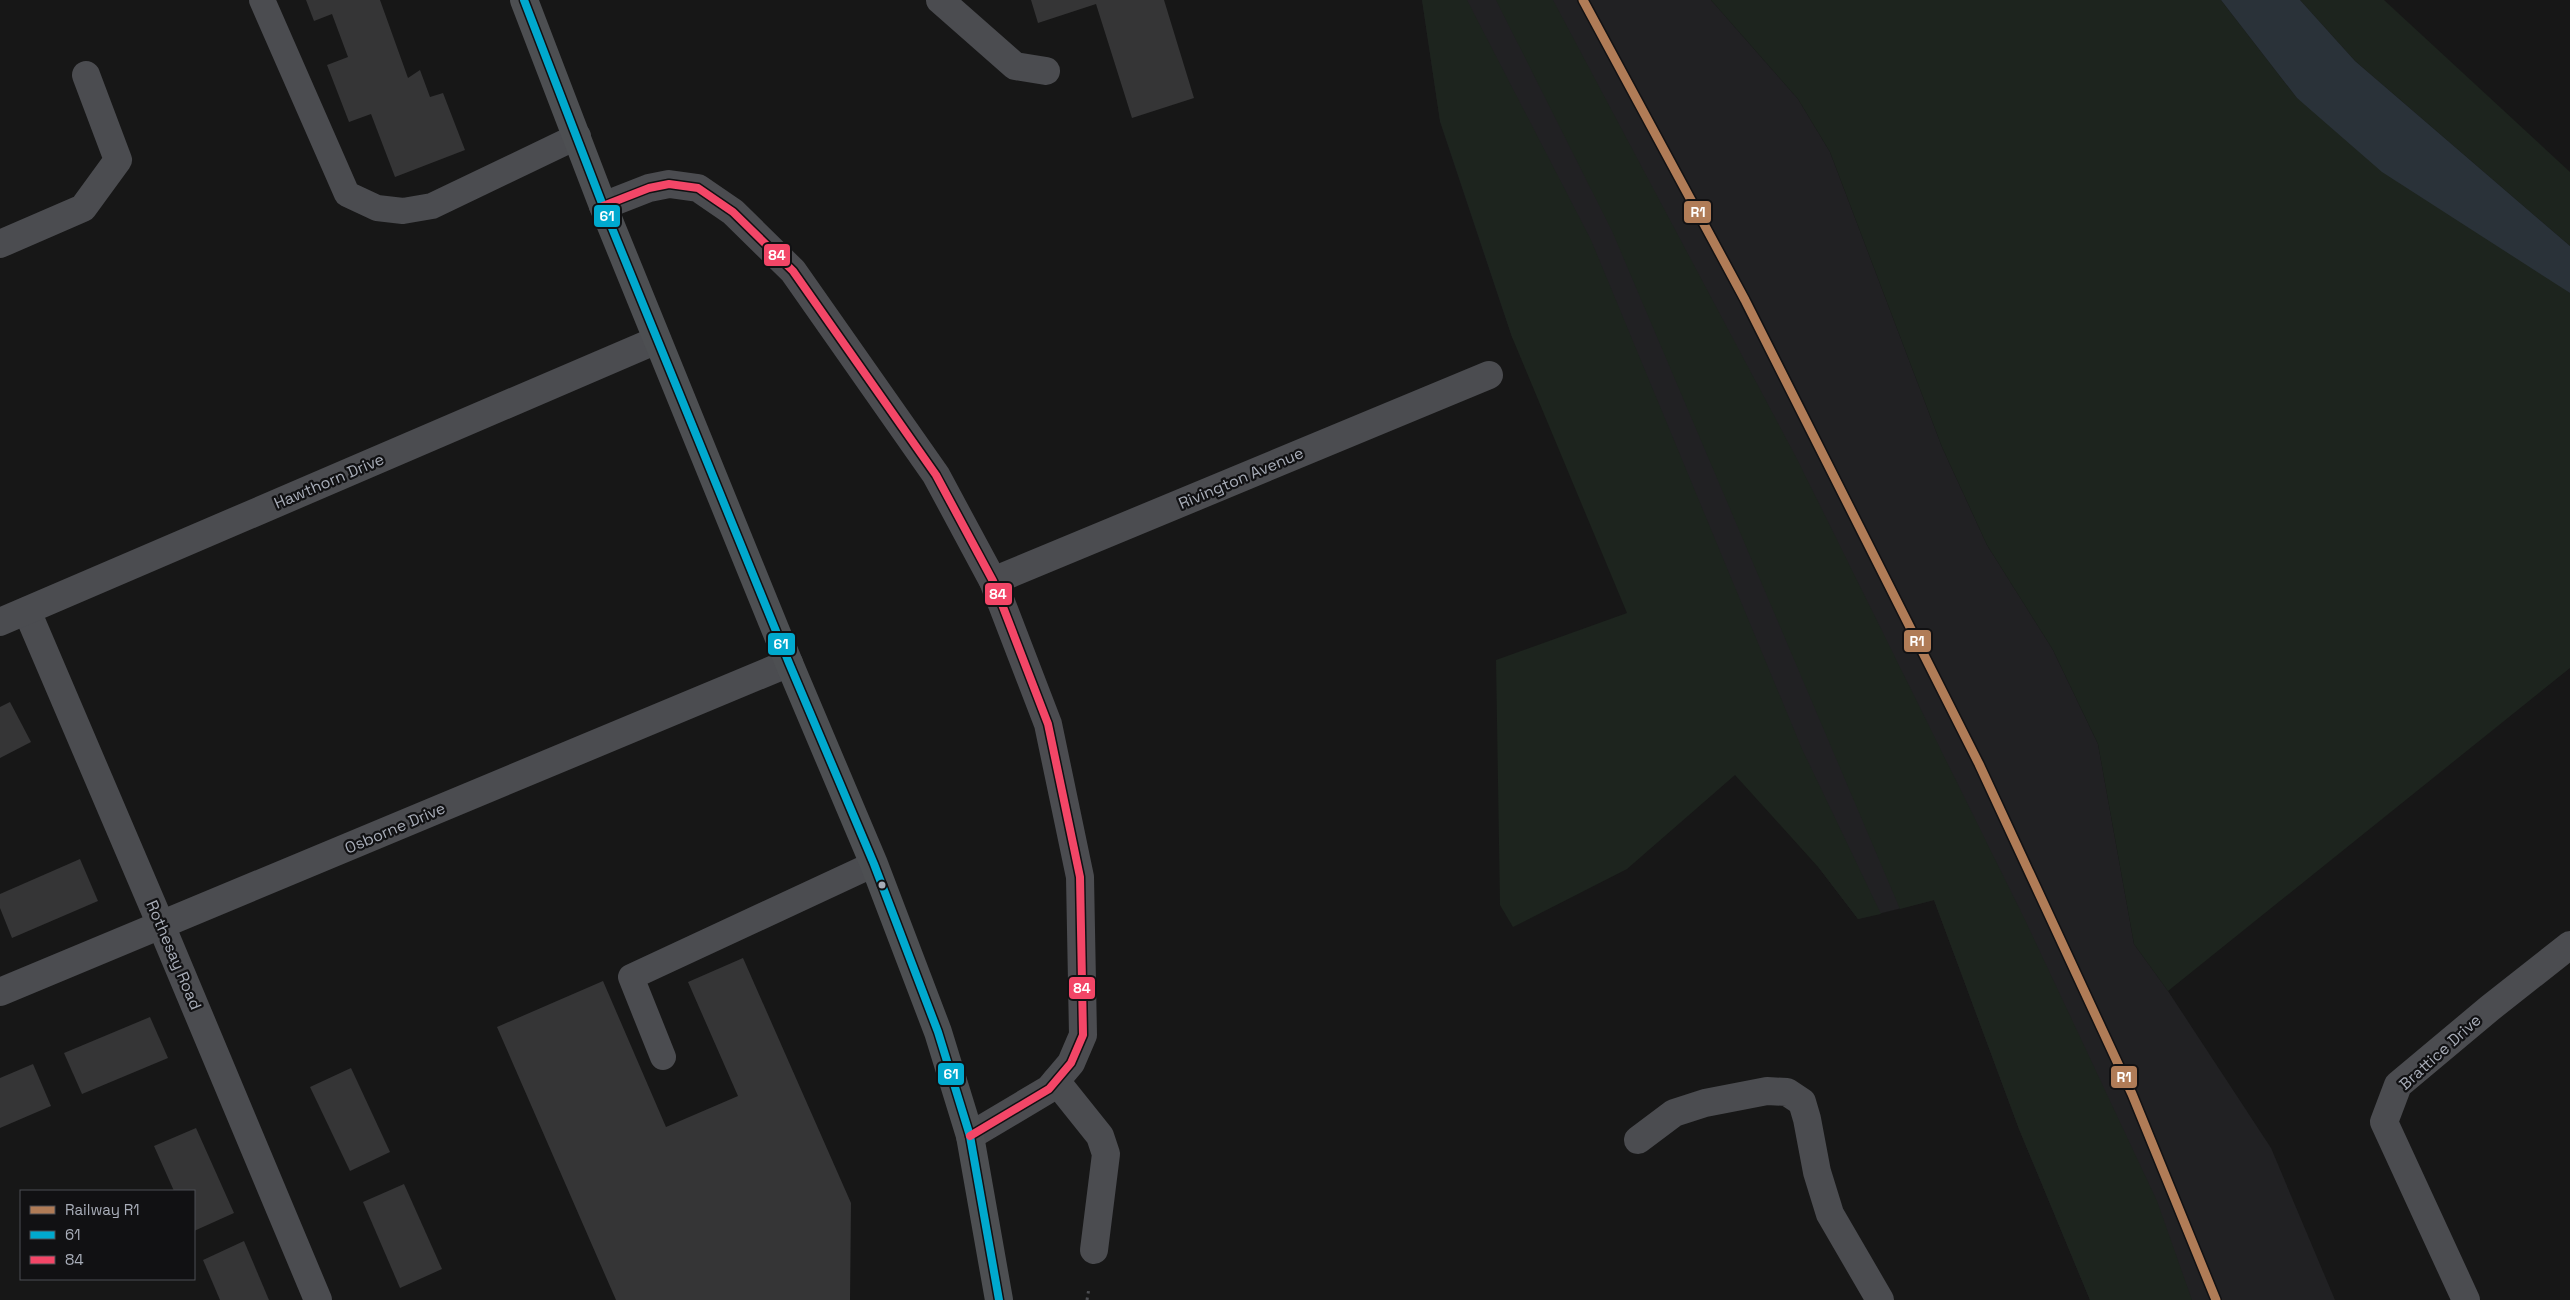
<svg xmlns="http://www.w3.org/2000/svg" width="2570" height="1300" viewBox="0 0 2570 1300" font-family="'Space Grotesk',sans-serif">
	<rect width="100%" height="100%" fill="#171717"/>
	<path fill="#212123" d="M1422,0H1711L1798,99L1830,152L1942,447L1987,545L2053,650L2098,744L2134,944L2168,991L2271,1148L2335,1300H2090L2019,1129L1934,900L1858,919L1819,868L1512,337L1440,121Z"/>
	<g fill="#1d241e">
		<path d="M1422,0H1467L1591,240L1802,749L1881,914L1858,919L1819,868L1735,775L1627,869L1513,927L1500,905L1496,660L1627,613L1512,337L1440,121Z"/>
		<path d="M1496,0H1553L1797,459L2027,924L2157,1201L2192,1300H2090L2019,1129L1934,900L1900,909L1612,231Z"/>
		<path d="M1711,0H2221L2297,98L2570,293V668L2168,991L2134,944L2098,744L2053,650L1987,545L1942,447L1830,152L1798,99Z"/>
		<path d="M2300,0H2384L2570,172V246L2355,61Z"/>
	</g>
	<path fill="#2a3239" d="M2221,0H2300L2355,61L2570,246V293L2382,172L2297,98Z"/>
	<g fill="#353536">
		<path d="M306,0H380L408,78L420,70L430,97L443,93L465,150L395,177L371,114L349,122L327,65L348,57L332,14L314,21Z"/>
		<path d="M1031,0H1164L1194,98L1132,118L1096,4L1038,23Z"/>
		<path d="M10,702L31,742L0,758V707Z"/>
		<path d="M80,859L98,901L12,938L0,908V894Z"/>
		<path d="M743,958L851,1203L850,1300H616L497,1027L603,981L666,1127L738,1096L688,982Z"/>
		<path d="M150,1017L168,1058L82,1094L64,1053Z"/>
		<path d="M33,1064L51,1106L0,1128V1078Z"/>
		<path d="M351,1068L390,1152L350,1171L310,1087Z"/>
		<path d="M196,1128L234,1213L194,1231V1191H174L154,1146Z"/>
		<path d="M404,1184L442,1269L400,1288L363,1202Z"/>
		<path d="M244,1241L269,1300H220L203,1260Z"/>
	</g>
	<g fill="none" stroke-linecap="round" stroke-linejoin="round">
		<path stroke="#4d4e52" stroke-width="3" stroke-dasharray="2.5 4" stroke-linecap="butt" d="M1087,1300L1089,1288"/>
		<g stroke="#4b4c50" stroke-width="26">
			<path d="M262,0L347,194L377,208L403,211L432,206L578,136"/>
			<path d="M663,1057L631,977L874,864"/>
		</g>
		<g stroke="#4b4c50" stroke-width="28">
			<path d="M940,0L1015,66L1046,71"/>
			<path d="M603,206L649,188L669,184L698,188L733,212L793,271L936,475L993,581L1048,724L1080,877L1083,1035L1071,1063L1049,1089L970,1136"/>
			<path d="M0,244L83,208L118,160L86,75"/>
			<path d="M993,581L1489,375"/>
			<path d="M27,611L161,925L318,1300"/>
			<path d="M0,622L657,340"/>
			<path d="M0,992L789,663"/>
			<path d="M1056,1081L1100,1136L1106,1154L1094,1250"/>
			<path d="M1638,1140L1674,1113L1705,1103L1767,1091L1787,1092L1802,1102L1807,1119L1817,1172L1830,1214L1880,1300"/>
			<path d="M2466,1300L2384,1122L2398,1085L2490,1008L2570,945"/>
		</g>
		<path stroke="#4d4f52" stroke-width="28" d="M524,0L603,206L789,663L874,864L938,1032L970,1136L999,1300"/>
		<g stroke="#111113" stroke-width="11">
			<path id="bus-1" d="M524,0L603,206L789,663L874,864L938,1032L970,1136L999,1300"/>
		</g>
		<g stroke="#111113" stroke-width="11">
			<path id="bus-2" d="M603,206L649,188L669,184L698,188L733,212L793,271L936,475L993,581L1048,724L1080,877L1083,1035L1071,1063L1049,1089L970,1136"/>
		</g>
		<use href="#bus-1" stroke="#00a9ce" stroke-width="8"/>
		<use href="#bus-2" stroke="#f34667" stroke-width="8"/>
		<g stroke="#111113" stroke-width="12">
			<path id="rail-1" d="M1583,0L1745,300L1979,764L2132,1094L2216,1300"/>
		</g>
		<use href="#rail-1" stroke="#b07c57" stroke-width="9"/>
	</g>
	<circle fill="#a8adb8" stroke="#111113" stroke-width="2" cx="882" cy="885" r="4.5"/>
	<g text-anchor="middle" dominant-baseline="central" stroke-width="4.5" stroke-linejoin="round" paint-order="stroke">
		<g font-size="16" fill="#a8adb8" stroke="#111113">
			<text transform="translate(1241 478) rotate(-23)">Rivington Avenue</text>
			<text transform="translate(329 481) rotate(-23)">Hawthorn Drive</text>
			<text transform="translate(395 828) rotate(-23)">Osborne Drive</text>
			<text transform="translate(174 955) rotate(67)">Rothesay Road</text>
			<text transform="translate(2440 1052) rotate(-42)">Brattice Drive</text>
		</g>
	</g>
	<g stroke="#111113" stroke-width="2">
		<rect x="1683" y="200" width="29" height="24" rx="5" fill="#b07c57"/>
		<rect x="593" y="204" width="28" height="24" rx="5" fill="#00a9ce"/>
		<rect x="763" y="243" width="28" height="24" rx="5" fill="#f34667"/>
		<rect x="984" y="582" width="29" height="24" rx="5" fill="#f34667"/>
		<rect x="1903" y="629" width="29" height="24" rx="5" fill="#b07c57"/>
		<rect x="767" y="632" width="29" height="24" rx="5" fill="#00a9ce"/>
		<rect x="1068" y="976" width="28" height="24" rx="5" fill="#f34667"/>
		<rect x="937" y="1062" width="28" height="24" rx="5" fill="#00a9ce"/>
		<rect x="2110" y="1065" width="28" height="24" rx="5" fill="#b07c57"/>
	</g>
	<g font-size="14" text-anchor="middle" font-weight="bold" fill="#fff">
		<text x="1698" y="217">R1</text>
		<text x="607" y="221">61</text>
		<text x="777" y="260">84</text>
		<text x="998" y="599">84</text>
		<text x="1917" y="646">R1</text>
		<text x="781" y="649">61</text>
		<text x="1082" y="993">84</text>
		<text x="951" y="1079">61</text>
		<text x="2124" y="1082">R1</text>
	</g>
	<rect x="20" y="1190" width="175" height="90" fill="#111113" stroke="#4d4f55"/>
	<rect x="30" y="1206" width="25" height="8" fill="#b07c57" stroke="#4d4f55"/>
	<text x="65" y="1215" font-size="15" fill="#a8adb8">Railway R1</text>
	<rect x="30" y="1231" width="25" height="8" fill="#00a9ce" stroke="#4d4f55"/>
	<text x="65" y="1240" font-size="15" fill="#a8adb8">61</text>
	<rect x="30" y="1256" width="25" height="8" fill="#f34667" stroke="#4d4f55"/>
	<text x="65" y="1265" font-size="15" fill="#a8adb8">84</text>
</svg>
